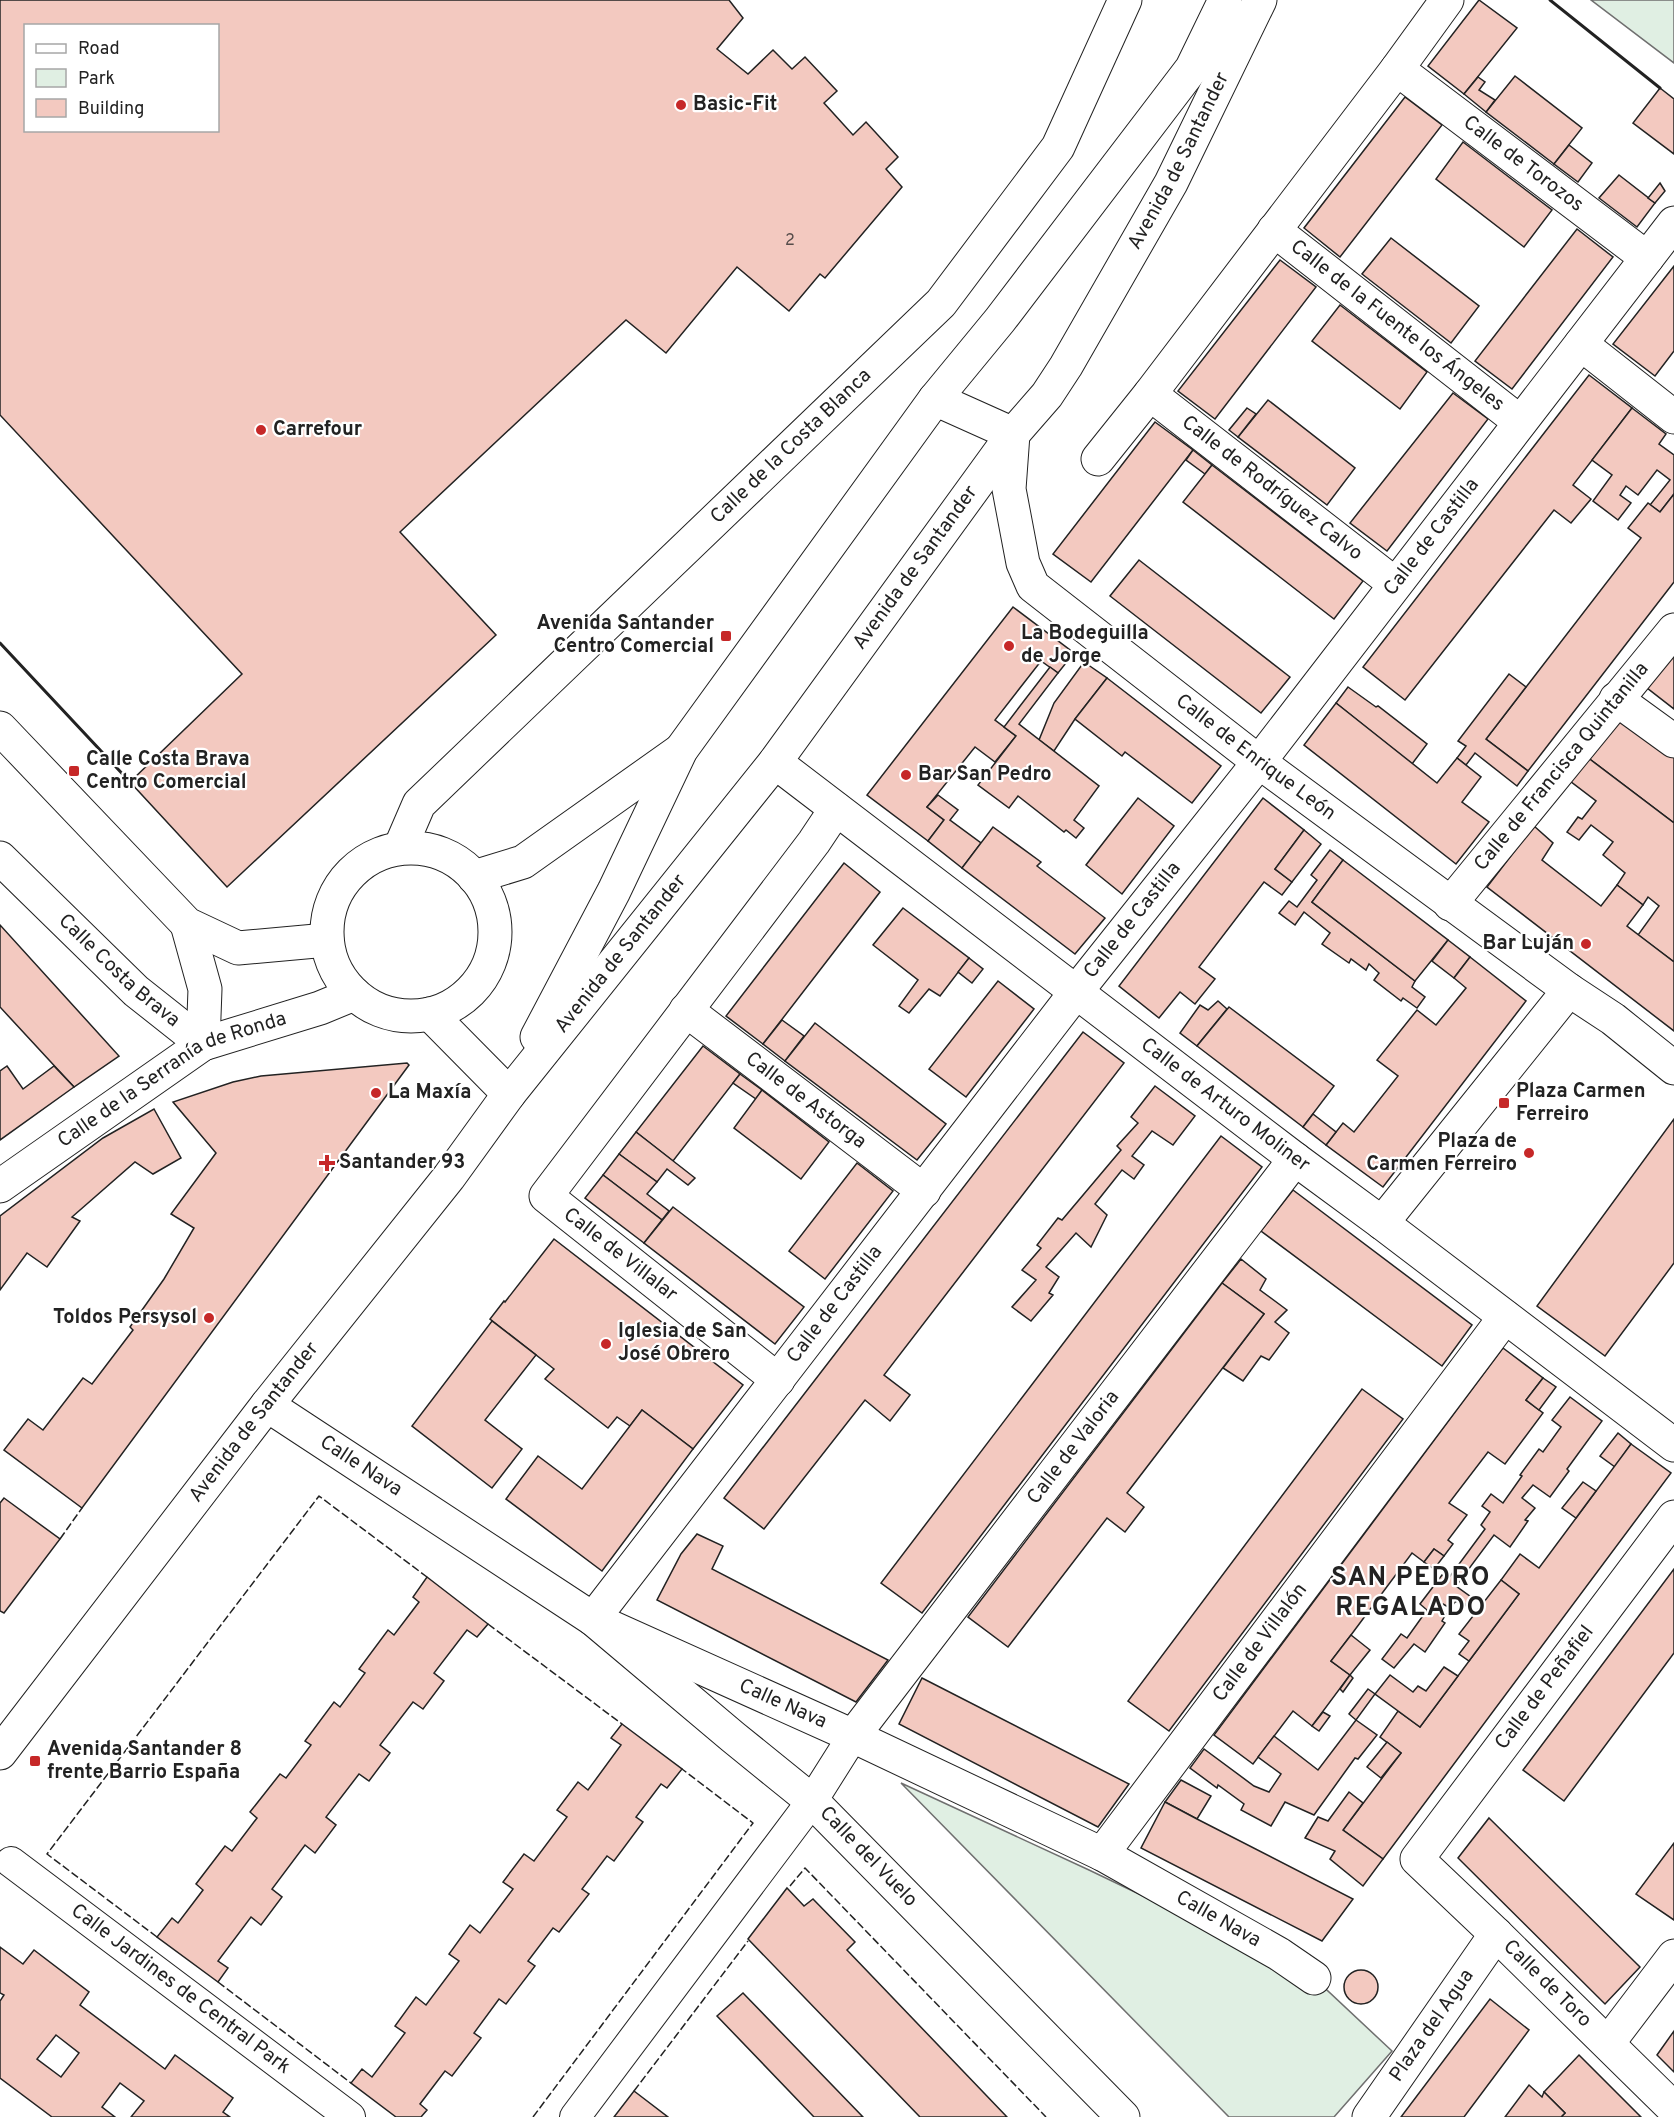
<svg xmlns="http://www.w3.org/2000/svg" width="1674" height="2117" viewBox="0 0 1674 2117" font-family="Overpass,sans-serif">
	<rect width="100%" height="100%" fill="#fff"/>
	<g fill="#e0efe3" stroke="#6f6f6f" stroke-width="1.5">
		<path d="M1591,0H1674V63Z"/>
		<path d="M901,1783L1089,1870L1314,1978L1392,2051L1334,2117H1229Z"/>
	</g>
	<g fill="#f3c9c0" stroke="#222" stroke-width="1.5" fill-rule="evenodd">
		<path d="M0,0H729L743,18L717,49L748,74L773,50L792,69L805,57L837,91L824,103L853,135L866,122L898,157L886,169L902,187L825,278L820,274L789,311L737,267L666,353L626,320L400,532L496,635L227,887L130,782L242,674L0,415ZM26,26H218V130H26Z"/>
		<path d="M1479,0L1517,28L1464,94L1428,66Z"/>
		<path d="M1515,76L1582,128L1554,164L1486,112Z"/>
		<path d="M1478,77L1485,82L1479,90L1495,100L1486,112L1464,94Z"/>
		<path d="M1660,88L1674,99V154L1633,123Z"/>
		<path d="M1405,97L1442,125L1340,257L1304,228Z"/>
		<path d="M1463,142L1552,210L1524,247L1436,179Z"/>
		<path d="M1569,145L1592,163L1578,182L1554,164Z"/>
		<path d="M1619,175L1655,203L1637,227L1599,198Z"/>
		<path d="M1660,183L1665,191L1655,203L1648,198Z"/>
		<path d="M1577,229L1613,257L1512,389L1475,361Z"/>
		<path d="M1391,238L1479,306L1451,343L1362,274Z"/>
		<path d="M1280,260L1316,287L1215,419L1178,391Z"/>
		<path d="M1674,266V351L1655,376L1613,344Z"/>
		<path d="M1340,305L1427,372L1400,409L1312,341Z"/>
		<path d="M1589,375L1632,408L1573,485L1591,499L1571,523L1554,510L1405,700L1363,667Z"/>
		<path d="M1453,393L1488,419L1387,551L1350,523Z"/>
		<path d="M1268,400L1355,468L1327,505L1238,437Z"/>
		<path d="M1247,408L1256,414L1238,437L1229,430Z"/>
		<path d="M1632,408L1666,434L1659,444L1674,455V494L1660,512L1650,505L1670,480L1657,470L1638,495L1626,486L1620,495L1631,503L1618,520L1593,501L1612,475L1592,460Z"/>
		<path d="M1155,422L1193,450L1091,582L1053,554Z"/>
		<path d="M1193,450L1212,465L1205,474L1186,460Z"/>
		<path d="M1212,465L1363,581L1334,619L1183,502Z"/>
		<path d="M1674,494V582L1528,771L1486,739L1641,538L1628,528L1648,503L1660,512Z"/>
		<path d="M1139,560L1290,677L1261,713L1110,596Z"/>
		<path d="M1013,607L1074,653L1058,673L1041,661L995,720L1016,736L995,762L975,747L927,807L944,820L928,841L867,795Z"/>
		<path d="M1674,643V709L1642,684Z"/>
		<path d="M1084,662L1107,678L1075,719L1054,751L1039,740L1054,703Z"/>
		<path d="M1050,667L1058,673L1019,724L1099,786L1074,820L1084,828L1076,838L1066,830L1064,832L1018,796L1009,808L978,785L1016,736L1004,727Z"/>
		<path d="M1509,674L1526,687L1486,739L1528,771L1517,786L1475,753L1466,765L1457,758L1466,746L1458,741Z"/>
		<path d="M1107,678L1221,766L1192,803L1125,752L1122,756L1075,719Z"/>
		<path d="M1348,687L1376,707L1378,706L1427,744L1412,764L1336,703Z"/>
		<path d="M1336,703L1437,783L1457,758L1481,777L1462,802L1489,822L1456,864L1304,745Z"/>
		<path d="M1619,716L1674,757V823L1587,757Z"/>
		<path d="M1587,757L1674,823V962L1638,935L1659,906L1648,897L1643,905L1617,885L1625,873L1603,855L1613,842L1591,825L1579,840L1567,832L1578,817L1582,819L1596,801L1570,781Z"/>
		<path d="M938,795L958,810L950,820L981,843L962,868L928,841L944,820L927,807Z"/>
		<path d="M1138,798L1174,826L1122,894L1086,865Z"/>
		<path d="M1263,798L1304,830L1275,869L1292,882L1282,895L1264,882L1199,967L1215,979L1195,1004L1180,992L1159,1018L1119,986Z"/>
		<path d="M1534,826L1553,843L1542,860L1601,906L1617,885L1643,905L1627,926L1674,962V1031L1487,887Z"/>
		<path d="M993,827L1041,862L1037,866L1105,918L1075,954L962,868Z"/>
		<path d="M1304,830L1321,844L1292,882L1275,869Z"/>
		<path d="M1330,850L1343,860L1312,902L1415,981L1412,987L1425,997L1417,1008L1403,998L1401,1001L1374,980L1379,973L1369,964L1366,970L1351,959L1349,963L1322,944L1330,933L1304,912L1295,925L1279,913L1289,901L1297,907L1317,880L1311,875Z"/>
		<path d="M1343,860L1448,940L1415,981L1312,902Z"/>
		<path d="M844,863L880,892L763,1044L726,1016Z"/>
		<path d="M903,908L969,958L940,996L929,989L909,1013L899,1006L918,980L873,945Z"/>
		<path d="M0,925L119,1056L74,1087L0,1007Z"/>
		<path d="M1448,940L1470,957L1454,978L1432,961Z"/>
		<path d="M1470,957L1526,1001L1383,1187L1326,1145L1343,1123L1354,1132L1398,1076L1377,1060L1417,1010L1436,1025L1466,988L1454,978Z"/>
		<path d="M969,958L983,969L972,983L958,972Z"/>
		<path d="M998,981L1034,1009L966,1097L929,1069Z"/>
		<path d="M1218,1001L1227,1009L1197,1046L1180,1033L1200,1005L1208,1010Z"/>
		<path d="M1229,1007L1334,1086L1303,1127L1197,1046Z"/>
		<path d="M782,1020L804,1036L785,1061L763,1044Z"/>
		<path d="M815,1023L946,1124L917,1160L785,1061Z"/>
		<path d="M1083,1032L1124,1063L884,1375L910,1395L890,1421L865,1400L764,1529L724,1498Z"/>
		<path d="M703,1046L740,1074L673,1161L636,1132Z"/>
		<path d="M407,1063L409,1065L82,1508L4,1450L28,1419L43,1430L83,1378L92,1384L133,1330L130,1327L164,1279L194,1228L171,1214L216,1153L173,1102L233,1082L261,1076Z"/>
		<path d="M7,1066L23,1089L54,1066L74,1087L0,1140V1071Z"/>
		<path d="M740,1074L762,1090L756,1099L733,1083Z"/>
		<path d="M1155,1086L1195,1116L1173,1145L1152,1131L1132,1156L1144,1165L1134,1179L1122,1170L1095,1204L1107,1215L1091,1247L1076,1233L1046,1267L1059,1277L1049,1293L1053,1295L1031,1321L1012,1307L1036,1280L1022,1270L1041,1248L1037,1245L1058,1218L1062,1220L1121,1150L1117,1146L1138,1123L1131,1117Z"/>
		<path d="M762,1090L829,1142L801,1179L734,1128Z"/>
		<path d="M154,1109L181,1158L153,1174L135,1162L72,1217L80,1221L47,1267L27,1253L0,1290V1216L103,1138Z"/>
		<path d="M1313,1114L1336,1132L1326,1145L1303,1127Z"/>
		<path d="M1674,1119V1263L1605,1356L1537,1306Z"/>
		<path d="M636,1132L695,1178L688,1185L667,1169L657,1182L619,1154Z"/>
		<path d="M1221,1136L1262,1167L922,1613L881,1583Z"/>
		<path d="M619,1154L657,1182L647,1194L669,1211L662,1220L603,1175Z"/>
		<path d="M857,1163L893,1191L825,1279L789,1251Z"/>
		<path d="M603,1175L662,1220L644,1243L585,1198Z"/>
		<path d="M1293,1190L1472,1325L1442,1366L1261,1231Z"/>
		<path d="M673,1207L804,1307L775,1344L644,1243Z"/>
		<path d="M554,1239L743,1385L693,1449L642,1410L630,1426L617,1417L608,1428L545,1379L554,1369L490,1319L504,1301L505,1302Z"/>
		<path d="M1241,1259L1266,1279L1260,1290L1287,1310L1275,1322L1289,1333L1269,1360L1261,1356L1243,1381L1223,1368L1264,1314L1222,1283Z"/>
		<path d="M1222,1283L1264,1314L1127,1493L1144,1507L1125,1532L1107,1518L1008,1647L968,1617Z"/>
		<path d="M492,1321L536,1355L485,1420L522,1449L492,1488L412,1426Z"/>
		<path d="M1503,1348L1543,1378L1526,1400L1543,1413L1505,1464L1488,1452L1449,1503L1467,1515L1448,1540L1453,1544L1444,1556L1434,1549L1424,1562L1412,1553L1351,1635L1331,1661L1350,1675L1312,1726L1293,1711L1253,1764L1214,1735Z"/>
		<path d="M1543,1378L1556,1387L1539,1410L1526,1400Z"/>
		<path d="M1362,1389L1403,1419L1169,1731L1128,1701Z"/>
		<path d="M1570,1397L1602,1421L1567,1469L1569,1471L1550,1497L1533,1485L1522,1498L1535,1508L1525,1520L1528,1521L1510,1547L1494,1535L1456,1586L1471,1597L1464,1607L1456,1601L1450,1608L1443,1604L1439,1609L1446,1614L1442,1621L1445,1623L1425,1652L1414,1644L1394,1668L1382,1659L1401,1634L1407,1638L1427,1610L1420,1604L1442,1575L1448,1579L1485,1529L1481,1525L1490,1512L1482,1506L1491,1494L1503,1503L1522,1476L1520,1475L1539,1449L1543,1452L1561,1427L1552,1420Z"/>
		<path d="M642,1410L693,1449L602,1571L506,1499L538,1456L582,1489Z"/>
		<path d="M1618,1433L1631,1444L1615,1467L1600,1456Z"/>
		<path d="M1631,1444L1671,1473L1383,1859L1343,1830L1401,1753L1380,1737L1398,1711L1420,1727L1519,1594L1501,1580L1520,1554L1539,1568Z"/>
		<path d="M1583,1482L1596,1491L1576,1518L1562,1508Z"/>
		<path d="M4,1498L60,1539L4,1613L0,1611V1503Z"/>
		<path d="M697,1534L723,1546L712,1569L888,1660L856,1702L657,1600L681,1554Z"/>
		<path d="M1434,1549L1444,1556L1434,1569L1424,1562Z"/>
		<path d="M1674,1569V1653L1564,1801L1523,1770Z"/>
		<path d="M427,1577L488,1624L477,1637L467,1630L434,1673L444,1681L423,1709L413,1702L380,1745L390,1753L369,1781L359,1774L326,1817L336,1825L315,1853L305,1845L272,1889L282,1897L261,1925L251,1917L218,1961L228,1968L218,1982L157,1937L172,1918L178,1923L203,1890L196,1884L225,1846L232,1851L257,1818L250,1812L280,1774L286,1778L311,1745L305,1741L334,1702L340,1707L365,1673L359,1669L388,1630L394,1635L419,1602L413,1597Z"/>
		<path d="M1501,1580L1519,1594L1469,1661L1459,1654L1469,1641L1459,1634Z"/>
		<path d="M1351,1635L1370,1650L1350,1675L1331,1661Z"/>
		<path d="M1444,1667L1458,1676L1420,1727L1375,1694L1390,1675L1413,1692L1418,1686L1426,1691Z"/>
		<path d="M1350,1675L1353,1678L1343,1692L1340,1689Z"/>
		<path d="M922,1678L1129,1784L1098,1827L899,1724Z"/>
		<path d="M1368,1689L1375,1694L1356,1720L1349,1714Z"/>
		<path d="M1323,1712L1330,1716L1319,1731L1312,1726Z"/>
		<path d="M1356,1720L1377,1735L1358,1759L1355,1758L1314,1815L1285,1802L1271,1826L1241,1810L1244,1804L1218,1785L1217,1788L1190,1768L1204,1749L1254,1786L1269,1792L1281,1774L1258,1757L1274,1736L1318,1770Z"/>
		<path d="M622,1724L682,1769L667,1788L661,1784L636,1817L643,1822L614,1861L607,1856L582,1889L589,1894L559,1932L553,1928L528,1961L535,1966L506,2004L499,1999L474,2033L481,2038L452,2076L445,2071L420,2104L427,2110L421,2117H396L351,2083L362,2069L372,2077L405,2033L395,2026L416,1997L426,2005L459,1961L449,1954L470,1925L480,1933L513,1889L503,1882L524,1854L534,1861L567,1817L557,1810L578,1782L588,1790L621,1745L611,1738Z"/>
		<path d="M1387,1742L1401,1753L1381,1778L1367,1767Z"/>
		<path d="M1181,1780L1211,1796L1197,1819L1165,1802Z"/>
		<path d="M1349,1792L1363,1803L1343,1830L1383,1859L1363,1886L1330,1859L1335,1851L1305,1838L1318,1817L1328,1821Z"/>
		<path d="M1165,1802L1197,1819L1353,1899L1322,1941L1141,1848Z"/>
		<path d="M1489,1818L1640,1967L1605,2004L1458,1858Z"/>
		<path d="M1674,1843V1920L1636,1894Z"/>
		<path d="M787,1888L804,1906L813,1899L855,1942L847,1950L1007,2117H920L748,1939Z"/>
		<path d="M0,1947L23,1964L34,1950L89,1992L80,2005L165,2069L175,2055L190,2066L233,2098L223,2112L230,2117H131L144,2101L120,2083L102,2107L115,2117H52L0,2078V2001L4,1995L0,1993ZM56,2035L79,2053L61,2077L37,2059Z"/>
		<circle cx="1361" cy="1987" r="17"/>
		<path d="M743,1993L863,2117H814L717,2016Z"/>
		<path d="M1490,1999L1529,2030L1464,2117H1401Z"/>
		<path d="M1674,2031V2072L1657,2055Z"/>
		<path d="M1579,2055L1641,2117H1561L1565,2113L1544,2092Z"/>
		<path d="M1529,2085L1542,2097L1544,2092L1565,2113L1561,2117H1505Z"/>
		<path d="M634,2091L668,2117H614Z"/>
	</g>
	<g fill="none" stroke-linecap="round" stroke-linejoin="round">
		<g stroke="#222" stroke-width="32">
			<g id="pedestrian">
				<path id="s1" d="M11,1862L350,2117"/>
				<path d="M575,2117L812,1801L853,1736"/>
			</g>
		</g>
		<g stroke="#222" stroke-width="35">
			<g id="minor">
				<path id="s2" d="M1397,69L1647,258"/>
				<path id="s3" d="M1274,230L1520,422"/>
				<path d="M1581,344L1674,417"/>
				<path id="s4" d="M1150,394L1395,584"/>
				<path id="s5" d="M935,399L1013,434L1009,489L1023,563L1033,586L1259,762L1569,990L1613,1019L1674,1068"/>
				<path d="M1098,459L1150,394L1397,69L1447,0"/>
				<path d="M1616,699L1674,741"/>
				<path d="M0,728L187,924L238,948L327,940"/>
				<path id="s6" d="M775,762L1295,1159L1382,1223L1674,1445"/>
				<path id="s7" d="M400,848L419,804L941,303L1058,147L1125,0"/>
				<circle cx="411" cy="932" r="84"/>
				<path id="s8" d="M0,858L136,991L203,1044"/>
				<path d="M474,877L523,862L681,750"/>
				<path id="s9" d="M1450,904L1674,630"/>
				<path d="M187,924L205,989L203,1044"/>
				<path id="s10" d="M686,1010L924,1191"/>
				<path d="M430,1014L509,1094"/>
				<path id="s11" d="M0,1186L203,1044L320,1008L354,994"/>
				<path d="M1382,1223L1569,990"/>
				<path d="M778,1380L546,1196L814,842L836,809"/>
				<path id="s12" d="M267,1405L593,1619L853,1736L1102,1854L1279,1954L1314,1978"/>
				<path id="s13" d="M1674,1517L1417,1859L1496,1934L1674,2109"/>
				<path id="s14" d="M853,1736L1295,1159"/>
				<path id="s15" d="M1102,1854L1505,1317"/>
				<path d="M1608,2043L1674,1956"/>
				<path id="s16" d="M1123,2117L812,1801L733,1737L593,1619L1076,992L1259,762L1674,223"/>
				<path id="s17" d="M1369,2117L1496,1934"/>
			</g>
		</g>
		<g stroke="#222" stroke-width="35">
			<g id="secondary">
				<path d="M537,1037L614,891L681,750L935,399L1000,320L1192,68L1225,0"/>
				<path id="s18" d="M0,1753L267,1405L449,1177L509,1094L775,762L1013,434L1047,395L1066,366L1171,183L1260,0"/>
			</g>
		</g>
		<use href="#pedestrian" stroke="#fff" stroke-width="30"/>
		<use href="#minor" stroke="#fff" stroke-width="33"/>
		<use href="#secondary" stroke="#fff" stroke-width="33"/>
		<g stroke="#222" stroke-width="1.5" stroke-dasharray="8 3" stroke-linecap="butt">
			<path d="M60,1539L82,1508"/>
			<path d="M488,1624L622,1724"/>
			<path d="M790,1886L805,1868L1046,2117"/>
			<path d="M157,1937L47,1854L319,1496L427,1577"/>
			<path d="M218,1982L351,2083"/>
			<path d="M634,2091L748,1941"/>
			<path d="M533,2117L753,1823L682,1769"/>
		</g>
		<g stroke="#222" stroke-width="3">
			<path d="M1550,0L1660,88"/>
			<path d="M0,643L130,782"/>
		</g>
	</g>
	<g fill="#c62828" stroke="#fff" stroke-width="2">
		<circle cx="681" cy="105" r="6"/>
		<circle cx="261" cy="430" r="6"/>
		<rect x="720" y="630" width="12" height="12" rx="3"/>
		<circle cx="1009" cy="646" r="6"/>
		<rect x="68" y="765" width="12" height="12" rx="3"/>
		<circle cx="906" cy="775" r="6"/>
		<circle cx="1586" cy="944" r="6"/>
		<circle cx="376" cy="1093" r="6"/>
		<rect x="1498" y="1097" width="12" height="12" rx="3"/>
		<circle cx="1529" cy="1153" r="6"/>
		<path d="M324 1154h6v6h6v6h-6v6h-6v-6h-6v-6h6z"/>
		<circle cx="209" cy="1318" r="6"/>
		<circle cx="606" cy="1344" r="6"/>
		<rect x="29" y="1755" width="12" height="12" rx="3"/>
	</g>
	<g text-anchor="middle" dominant-baseline="central" stroke-width="4.5" stroke-linejoin="round" paint-order="stroke">
		<g font-size="16" fill="#564c4a">
			<text x="790" y="241">2</text>
		</g>
		<g font-size="20" font-weight="bold" fill="#222" stroke="#fff" text-anchor="start">
			<text x="693" y="105">Basic-Fit</text>
			<text x="273" y="430">Carrefour</text>
			<text x="714" y="624" text-anchor="end">Avenida Santander<tspan x="714" dy="23">Centro Comercial</tspan></text>
			<text x="1021" y="634">La Bodeguilla<tspan x="1021" dy="23">de Jorge</tspan></text>
			<text x="86" y="760">Calle Costa Brava<tspan x="86" dy="23">Centro Comercial</tspan></text>
			<text x="918" y="775">Bar San Pedro</text>
			<text x="1574" y="944" text-anchor="end">Bar Luján</text>
			<text x="1516" y="1092">Plaza Carmen<tspan x="1516" dy="23">Ferreiro</tspan></text>
			<text x="388" y="1093">La Maxía</text>
			<text x="1517" y="1142" text-anchor="end">Plaza de<tspan x="1517" dy="23">Carmen Ferreiro</tspan></text>
			<text x="339" y="1163">Santander 93</text>
			<text x="197" y="1318" text-anchor="end">Toldos Persysol</text>
			<text x="618" y="1332">Iglesia de San<tspan x="618" dy="23">José Obrero</tspan></text>
			<text x="47" y="1750">Avenida Santander 8<tspan x="47" dy="23">frente Barrio España</tspan></text>
		</g>
		<g font-size="20" fill="#222" stroke="#fff">
			<text stroke="none"><textPath href="#s18" startOffset="1984">Avenida de Santander</textPath></text>
			<text stroke="none"><textPath href="#s2" startOffset="158">Calle de Torozos</textPath></text>
			<text stroke="none"><textPath href="#s3" startOffset="156">Calle de la Fuente los Ángeles</textPath></text>
			<text stroke="none"><textPath href="#s7" startOffset="564">Calle de la Costa Blanca</textPath></text>
			<text stroke="none"><textPath href="#s4" startOffset="154">Calle de Rodríguez Calvo</textPath></text>
			<text stroke="none"><textPath href="#s16" startOffset="2097">Calle de Castilla</textPath></text>
			<text stroke="none"><textPath href="#s18" startOffset="1498">Avenida de Santander</textPath></text>
			<text stroke="none"><textPath href="#s5" startOffset="522">Calle de Enrique León</textPath></text>
			<text stroke="none"><textPath href="#s9" startOffset="177">Calle de Francisca Quintanilla</textPath></text>
			<text stroke="none"><textPath href="#s16" startOffset="1611">Calle de Castilla</textPath></text>
			<text stroke="none"><textPath href="#s18" startOffset="1012">Avenida de Santander</textPath></text>
			<text stroke="none"><textPath href="#s8" startOffset="164">Calle Costa Brava</textPath></text>
			<text stroke="none"><textPath href="#s11" startOffset="204">Calle de la Serranía de Ronda</textPath></text>
			<text stroke="none"><textPath href="#s10" startOffset="150">Calle de Astorga</textPath></text>
			<text stroke="none"><textPath href="#s6" startOffset="566">Calle de Arturo Moliner</textPath></text>
			<text transform="translate(620 1255) rotate(38)">Calle de Villalar</text>
			<text stroke="none"><textPath href="#s16" startOffset="1125">Calle de Castilla</textPath></text>
			<text stroke="none"><textPath href="#s18" startOffset="417">Avenida de Santander</textPath></text>
			<text stroke="none"><textPath href="#s14" startOffset="363">Calle de Valoria</textPath></text>
			<text stroke="none"><textPath href="#s12" startOffset="112">Calle Nava</textPath></text>
			<text stroke="none"><textPath href="#s15" startOffset="264">Calle de Villalón</textPath></text>
			<text transform="translate(1545 1688) rotate(-53)">Calle de Peñafiel</text>
			<text stroke="none"><textPath href="#s12" startOffset="598">Calle Nava</textPath></text>
			<text transform="translate(868 1857) rotate(46)">Calle del Vuelo</text>
			<text stroke="none"><textPath href="#s12" startOffset="1084">Calle Nava</textPath></text>
			<text stroke="none"><textPath href="#s13" startOffset="608">Calle de Toro</textPath></text>
			<text stroke="none"><textPath href="#s1" startOffset="212">Calle Jardines de Central Park</textPath></text>
			<text stroke="none"><textPath href="#s17" startOffset="111">Plaza del Agua</textPath></text>
		</g>
		<g font-size="26" font-weight="bold" letter-spacing="1.5" fill="#222" stroke="#fff">
			<text x="1411" y="1578">SAN PEDRO<tspan x="1411" dy="30">REGALADO</tspan></text>
		</g>
	</g>
	<rect x="24" y="24" width="195" height="108" fill="#ffffff" stroke="#a7a7a7" stroke-width="1.5"/>
	<rect x="36" y="44" width="30" height="9" fill="#ffffff" stroke="#a7a7a7" stroke-width="1.5"/>
	<text x="78" y="54" font-size="18" fill="#222222">Road</text>
	<rect x="36" y="69" width="30" height="18" fill="#e0efe3" stroke="#a7a7a7" stroke-width="1.5"/>
	<text x="78" y="84" font-size="18" fill="#222222">Park</text>
	<rect x="36" y="99" width="30" height="18" fill="#f3c9c0" stroke="#a7a7a7" stroke-width="1.5"/>
	<text x="78" y="114" font-size="18" fill="#222222">Building</text>
</svg>
